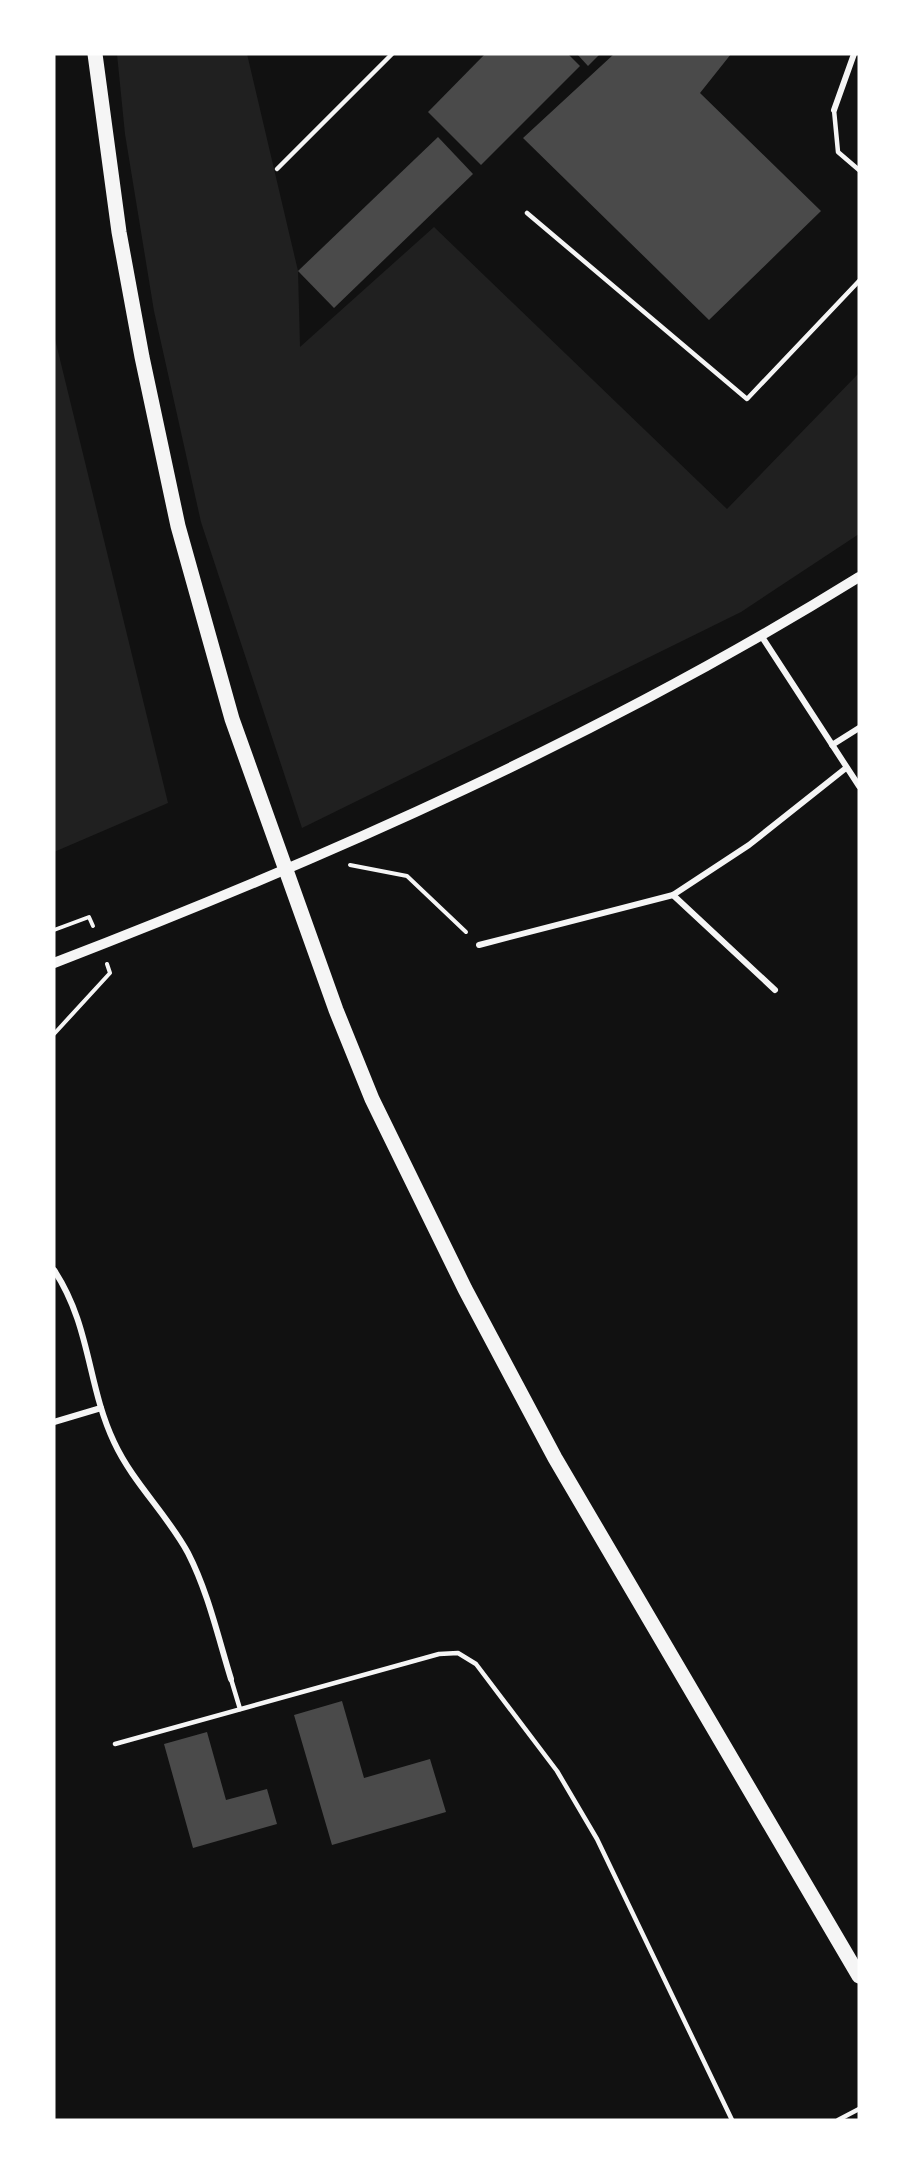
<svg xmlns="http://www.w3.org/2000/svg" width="913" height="2174" viewBox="0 0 913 2174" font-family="'Source Serif 4',serif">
	<rect width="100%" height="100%" fill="#111"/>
	<g fill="#202020">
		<path d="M117,54H247L298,271L300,347L434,227L727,509L859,373V534L741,612L302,828L201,522L154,311L125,134Z"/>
		<path d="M54,335L168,803L54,852Z"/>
	</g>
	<g fill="#4a4a4a">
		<path d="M485,54H568L580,66L481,165L428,112Z"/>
		<path d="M577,54H600L588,66Z"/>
		<path d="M614,54H731L700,93L821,211L709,320L523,138Z"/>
		<path d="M438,137L473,174L334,308L298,271Z"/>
		<path d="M342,1701L364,1778L430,1759L446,1812L332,1845L294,1715Z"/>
		<path d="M207,1732L226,1800L267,1789L277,1824L193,1848L164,1744Z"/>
	</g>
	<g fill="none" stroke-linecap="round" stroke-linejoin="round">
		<g stroke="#f5f5f5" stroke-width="4">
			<path d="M350,865L407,876L466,932"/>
			<path d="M54,930L89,917L93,926"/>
			<path d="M54,1034L110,973L107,964"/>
		</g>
		<g stroke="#f5f5f5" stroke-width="4.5">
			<path d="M834,110L838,152L859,170"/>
			<path d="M277,169L392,54"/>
			<path d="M527,213L747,399L859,281"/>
			<path d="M231,1679L240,1709"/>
			<path d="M115,1744L439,1654L458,1653L476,1664L557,1771L597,1839L732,2120"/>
			<path d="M838,2120L859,2109"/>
		</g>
		<g stroke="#f5f5f5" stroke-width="6">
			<path d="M834,110L854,54"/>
			<path d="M762,637L859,786"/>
			<path d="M832,745L859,728"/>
			<path d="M673,895L775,990"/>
			<path d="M479,945L673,895L749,845L846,768"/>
			<path d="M54,1270C91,1326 87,1385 114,1442C133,1483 167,1514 188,1553C208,1592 218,1637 231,1679"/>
			<path d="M54,1422L101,1408"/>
		</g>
		<path stroke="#f5f5f5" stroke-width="10" d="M54,963C332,856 606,734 859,577"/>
		<path stroke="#f5f5f5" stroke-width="15" d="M95,54L119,232L142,357L178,526L232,719L336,1010L372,1099L465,1289L555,1458L859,1976"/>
	</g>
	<rect width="913" height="2174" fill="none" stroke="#ffffff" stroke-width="111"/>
</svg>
